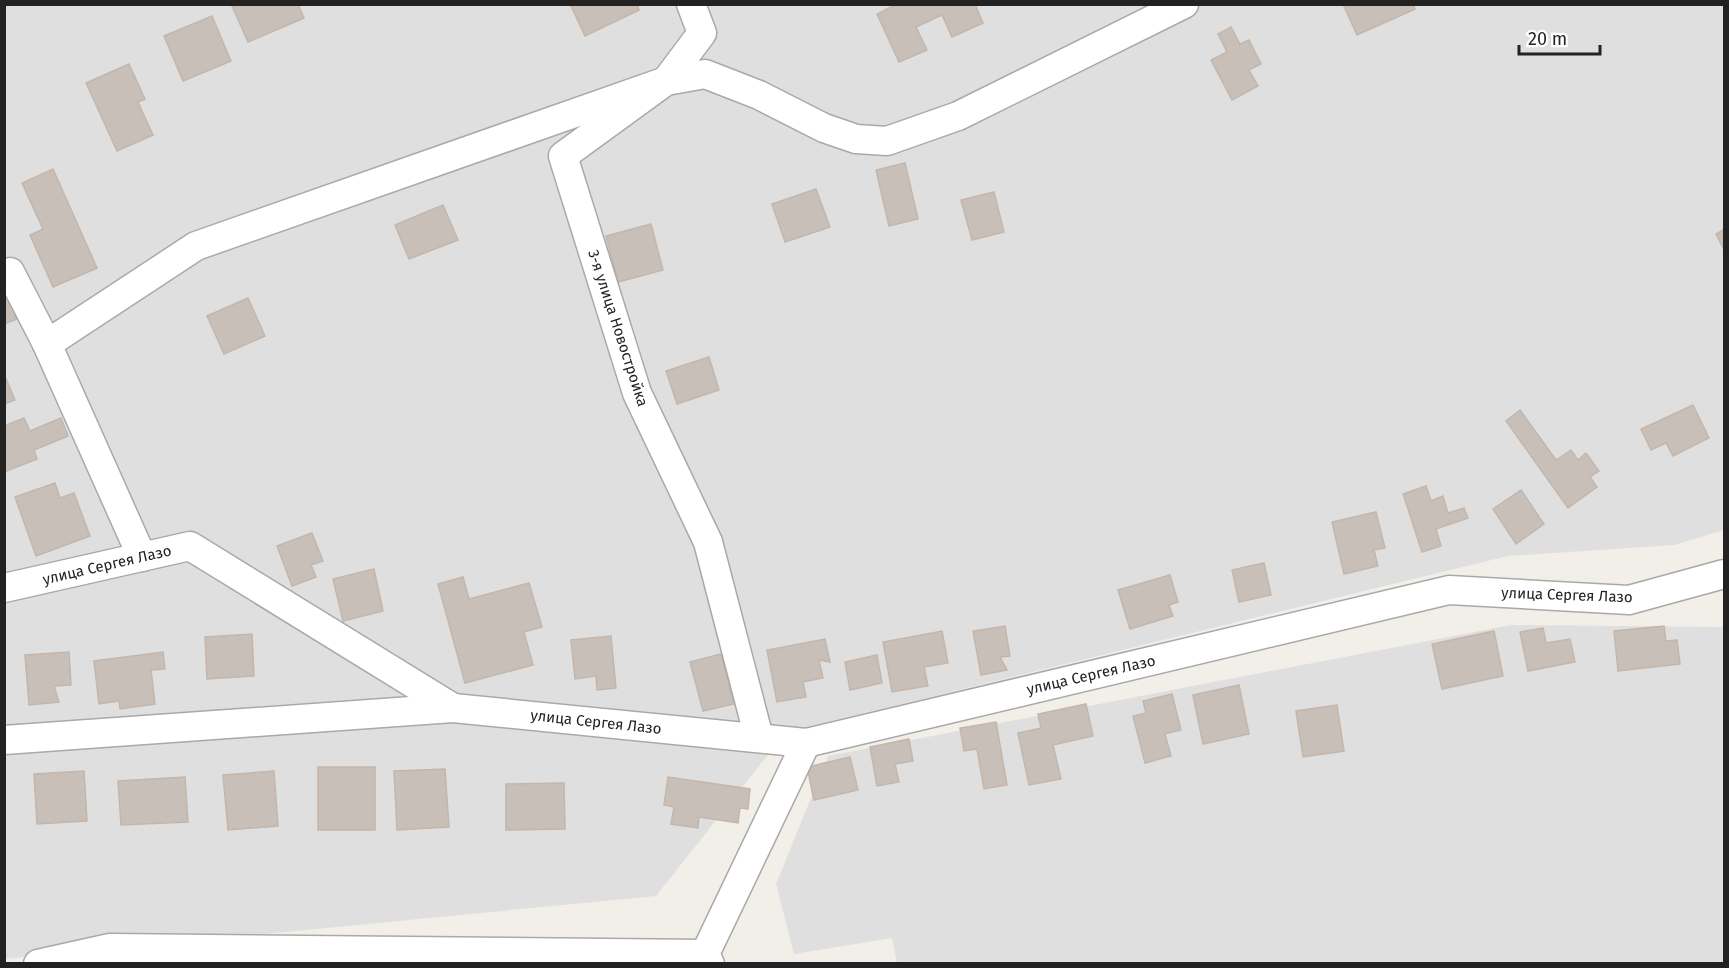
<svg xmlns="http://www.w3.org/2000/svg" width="1729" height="968" viewBox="0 0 1729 968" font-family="'Fira Sans',sans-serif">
	<rect width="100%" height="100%" fill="#f2efe9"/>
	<g fill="#e0dfdf">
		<path d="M5,5H1724V530L1674,545L1508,556L786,732L656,896L5,959Z"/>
		<path d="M1511,625L1724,627V963H897L892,938L794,954L776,884L828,756Z"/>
	</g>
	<g fill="#c7bfb8" stroke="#c4b6ab" stroke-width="1.5">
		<path d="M234,4H298L304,18L248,42L232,6Z"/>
		<path d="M570,4H637L639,10L585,36Z"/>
		<path d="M897,4H975L983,23L952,37L942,15L916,27L927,50L899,62L877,14Z"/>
		<path d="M1343,4H1413L1415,9L1357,35Z"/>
		<path d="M212,16L231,61L183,81L164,36Z"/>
		<path d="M1231,27L1240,44L1249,40L1261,64L1249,70L1258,86L1232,100L1211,60L1227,52L1218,34Z"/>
		<path d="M129,64L145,99L138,102L153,135L117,151L86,83Z"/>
		<path d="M905,163L918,219L889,226L876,170Z"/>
		<path d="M53,169L97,268L53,287L30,235L43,229L22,183Z"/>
		<path d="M816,189L830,227L785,242L772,204Z"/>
		<path d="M994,192L1004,232L972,240L961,200Z"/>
		<path d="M443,205L458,240L409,259L395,225Z"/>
		<path d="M651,224L663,270L618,282L606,236Z"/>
		<path d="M1724,229V250L1716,234Z"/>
		<path d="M6,292L17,319L4,324V293Z"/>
		<path d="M248,298L265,336L224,354L207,316Z"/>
		<path d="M709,357L719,390L677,404L666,371Z"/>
		<path d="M4,374L15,400L4,404Z"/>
		<path d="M1693,405L1709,438L1673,456L1666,443L1651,450L1641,429Z"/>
		<path d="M1520,410L1556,460L1571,450L1578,460L1586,453L1599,471L1590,477L1597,487L1568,508L1506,421Z"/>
		<path d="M24,418L30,431L61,418L68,436L34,450L37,459L4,472V426Z"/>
		<path d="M55,483L60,498L74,493L90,536L36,556L15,497Z"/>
		<path d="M1426,486L1431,501L1443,496L1448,513L1464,508L1468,518L1436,529L1441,546L1422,552L1403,494Z"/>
		<path d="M1521,490L1544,524L1516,544L1493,509Z"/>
		<path d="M1376,512L1385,548L1374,550L1378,566L1344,574L1332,522Z"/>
		<path d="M312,533L323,561L311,565L316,577L292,586L277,546Z"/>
		<path d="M1264,563L1271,595L1239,602L1232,570Z"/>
		<path d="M374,569L383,611L343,621L333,579Z"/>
		<path d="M1170,575L1178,602L1169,605L1173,616L1130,629L1118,590Z"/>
		<path d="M463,577L469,599L529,583L542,627L524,632L533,665L465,683L438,584Z"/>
		<path d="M1005,626L1010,656L1000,657L1007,670L981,675L973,631Z"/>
		<path d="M1664,626L1666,641L1677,640L1680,664L1618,671L1614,631Z"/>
		<path d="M1543,628L1546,643L1570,639L1575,662L1528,671L1520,632Z"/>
		<path d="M942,631L948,663L924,667L928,686L892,692L883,642Z"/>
		<path d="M1494,631L1503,676L1442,689L1432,644Z"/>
		<path d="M252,634L254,676L207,679L205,637Z"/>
		<path d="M611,636L616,688L597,690L596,676L575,679L571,640Z"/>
		<path d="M825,639L830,662L819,660L823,678L803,682L806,697L777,702L767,650Z"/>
		<path d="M69,652L71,685L54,686L59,702L29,705L25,655Z"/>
		<path d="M163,652L165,669L151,670L155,704L120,709L119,701L99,704L94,661Z"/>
		<path d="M721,654L734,704L703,711L690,662Z"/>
		<path d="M877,655L882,683L850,690L845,662Z"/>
		<path d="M1239,685L1249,734L1203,744L1193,695Z"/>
		<path d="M1172,694L1181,730L1165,734L1171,756L1145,763L1133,716L1146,713L1143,701Z"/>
		<path d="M1086,704L1093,736L1053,745L1061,779L1029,785L1018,733L1041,728L1038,714Z"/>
		<path d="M1337,705L1344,751L1303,757L1296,711Z"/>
		<path d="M996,722L1007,785L984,789L977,749L964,751L960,728Z"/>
		<path d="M909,739L913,761L895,764L899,782L877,786L870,747Z"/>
		<path d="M850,757L858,790L814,800L807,767Z"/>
		<rect x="318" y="767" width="57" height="63"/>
		<path d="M445,769L449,827L397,830L394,771Z"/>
		<path d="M84,771L87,821L37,824L34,774Z"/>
		<path d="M274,771L278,826L228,830L223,775Z"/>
		<path d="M185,777L188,822L121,825L118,781Z"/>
		<path d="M668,777L750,789L748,809L740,808L738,823L699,817L698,828L671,824L674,807L664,805Z"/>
		<path d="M564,783L565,829L506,830V784Z"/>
	</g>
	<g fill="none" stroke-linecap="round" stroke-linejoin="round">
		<g stroke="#a9a9a9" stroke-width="31">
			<g id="minor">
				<path d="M691,4L702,33L666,81L563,156L637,393L708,542L759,738"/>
				<path d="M10,272L47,344L142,557"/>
				<path d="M47,344L196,246L666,81L705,74L759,95L824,128L856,139L887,141L958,116L1184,4"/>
				<path d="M4,588L190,546L453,708"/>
				<path d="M4,740L453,708L806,743L1449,590L1629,600L1724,574"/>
				<path d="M38,964L110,948L705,954"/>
				<path d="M710,964L705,954L806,743"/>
			</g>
		</g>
		<use href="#minor" stroke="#fff" stroke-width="28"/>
	</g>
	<g text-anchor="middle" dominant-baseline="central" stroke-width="6" stroke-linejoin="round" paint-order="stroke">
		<g font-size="15" fill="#222" stroke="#fff">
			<text transform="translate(618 328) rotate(72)">3-я улица Новостройка</text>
			<text transform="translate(107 565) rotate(-13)">улица Сергея Лазо</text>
			<text transform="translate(1567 595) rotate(2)">улица Сергея Лазо</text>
			<text transform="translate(1091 675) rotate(-13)">улица Сергея Лазо</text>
			<text transform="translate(596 722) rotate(6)">улица Сергея Лазо</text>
		</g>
	</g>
	<rect width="1729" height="968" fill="none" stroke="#222222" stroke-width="12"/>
	<path d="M1519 45v9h81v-9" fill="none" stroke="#222222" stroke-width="3"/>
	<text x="1528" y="45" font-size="18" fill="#222222" stroke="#ffffff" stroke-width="4.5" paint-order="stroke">20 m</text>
</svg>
